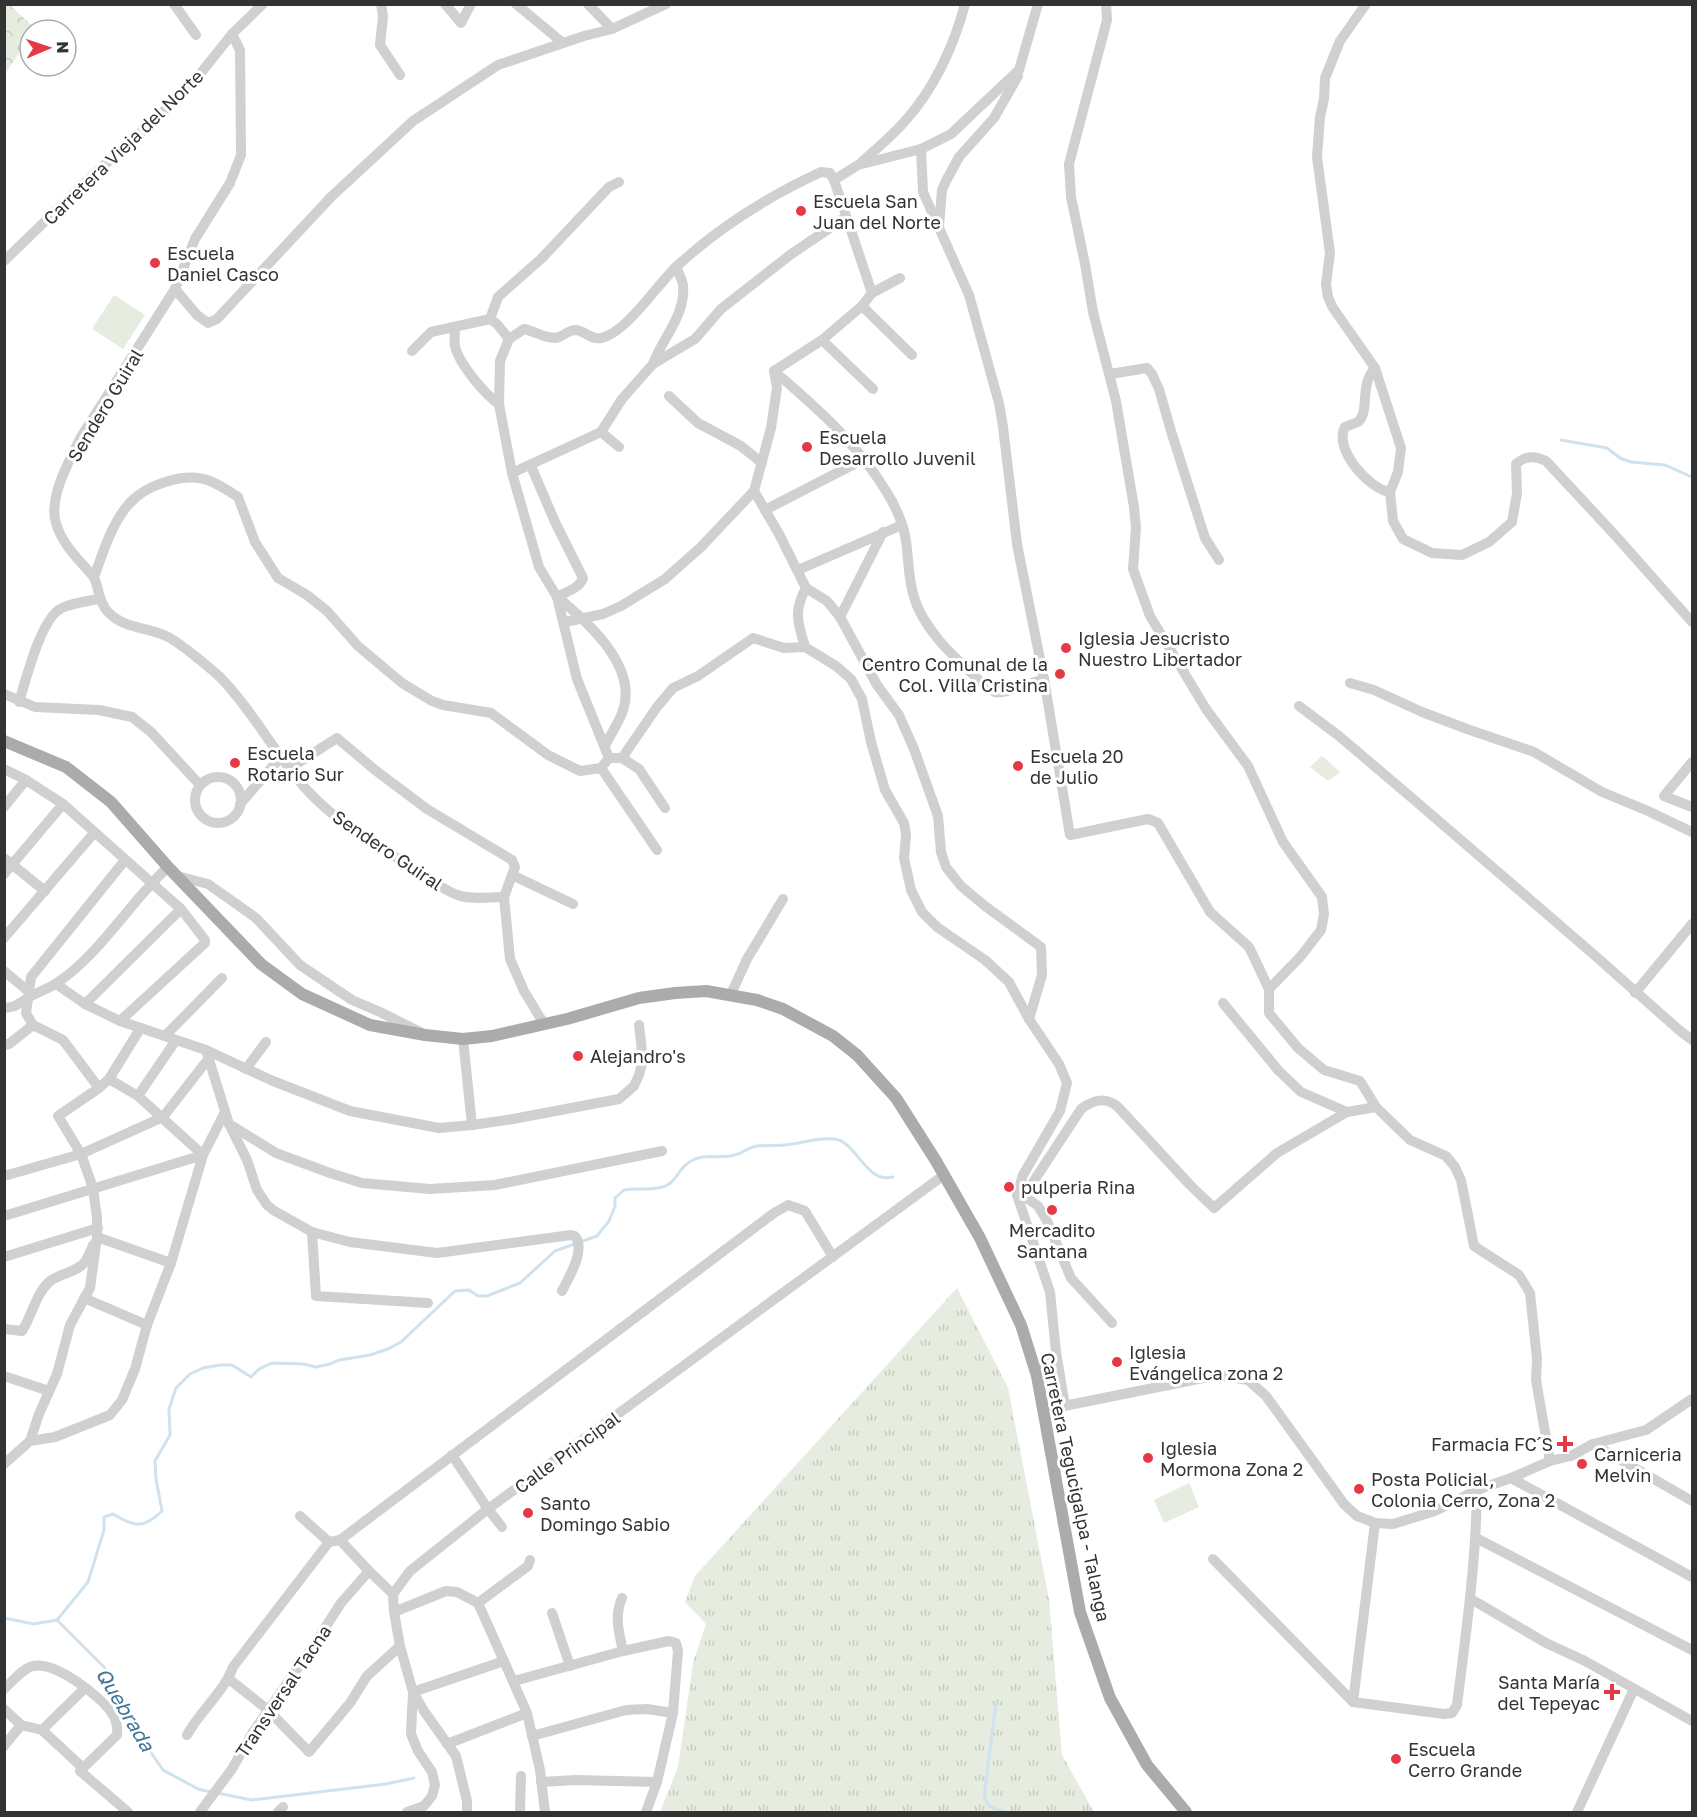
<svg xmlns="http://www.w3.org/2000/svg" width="1697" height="1817" viewBox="0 0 1697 1817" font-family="'Golos Text',sans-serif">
	<defs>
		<pattern id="grass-tufts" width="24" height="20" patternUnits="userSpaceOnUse" patternTransform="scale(1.5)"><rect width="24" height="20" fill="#e6ecdf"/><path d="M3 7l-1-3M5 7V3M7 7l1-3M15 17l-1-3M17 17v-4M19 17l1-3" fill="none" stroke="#c6cbc0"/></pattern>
		<pattern id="park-crowns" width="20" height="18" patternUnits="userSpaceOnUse" patternTransform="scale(1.5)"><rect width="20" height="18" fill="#e6ecdf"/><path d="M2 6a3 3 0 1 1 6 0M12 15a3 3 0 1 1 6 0" fill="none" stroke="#c6cbc0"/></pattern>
	</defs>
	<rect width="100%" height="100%" fill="#fff"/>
	<path fill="url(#grass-tufts)" d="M957,1288L1008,1388L1049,1599L1062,1755L1094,1812H660L678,1767L693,1663L706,1624L685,1602L695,1576Z"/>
	<path fill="url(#park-crowns)" d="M5,4L10,5L35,29L30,30V37L5,74Z"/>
	<g fill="#e6ecdf">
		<path d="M114,295L145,315L123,349L92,329Z"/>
		<path d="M1322,756L1340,772L1328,781L1310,767Z"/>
		<path d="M1189,1483L1199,1507L1164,1523L1154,1500Z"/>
	</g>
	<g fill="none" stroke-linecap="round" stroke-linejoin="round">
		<g stroke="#cfe2ee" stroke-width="3">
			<path d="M1561,440L1607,448L1620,458L1631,462L1665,465L1692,477"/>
			<path d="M4,1618L34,1624L57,1620L88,1582L104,1530V1517L113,1514C134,1527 144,1529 162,1511L156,1479L155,1461L170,1435L169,1409L176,1388L190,1374L203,1368L220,1365H232L251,1377L259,1369L272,1363L303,1364L316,1367L330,1364L339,1360L370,1355L388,1349L401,1342L455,1291L469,1290L478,1296H487L520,1283L555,1251L597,1236L609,1221L615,1206V1198L624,1190C637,1187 657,1192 669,1184C679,1177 679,1166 695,1159C709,1154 721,1159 735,1155C743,1153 749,1147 757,1146C766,1145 775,1146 784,1145C800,1144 818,1137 834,1139C857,1141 865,1184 893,1177"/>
			<path d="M57,1620L110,1673L124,1713L163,1770L198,1789L211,1792"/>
			<path d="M996,1703L984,1796L989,1806L1003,1812"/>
			<path d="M217,1793L252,1800L386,1784L414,1778"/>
		</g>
		<g stroke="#d0d0d0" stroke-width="10">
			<path d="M174,4L196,35"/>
			<path d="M381,4L383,16L380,45L400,75"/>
			<path d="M445,4L461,23L471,4"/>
			<path d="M516,4L563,43"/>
			<path d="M588,4L612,29"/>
			<path d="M1106,4L1107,20L1069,164L1071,197L1085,264L1093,312L1116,401L1134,507L1136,528L1133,569L1150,616L1206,709L1248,766L1283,842L1322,897L1324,914L1321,930L1301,956L1269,989"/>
			<path d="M1366,4L1340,41L1325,78L1324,99L1320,117L1317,157L1330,253L1326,284L1328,297L1333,308L1375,368L1401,448L1398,472L1390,492L1393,521L1403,539L1432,553L1462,555L1489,542L1512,522L1517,493L1516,464C1526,455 1535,456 1546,461L1614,534L1692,622"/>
			<path d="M232,34L240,50L241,155L230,183L195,239L175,289L81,437C70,459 48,498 56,523C62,544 78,559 92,575C99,582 97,601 108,612C125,630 151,627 170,638C182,645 209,667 220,677C253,711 275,754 306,789C335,821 372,842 408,865C424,875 441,889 458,895C471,900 490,897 504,897"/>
			<path d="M921,149L923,192L969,295L999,403L1003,427L1017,544L1044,679L1070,835L1148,819L1158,823L1210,912L1249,947L1269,989V1013L1298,1048L1324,1070L1360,1081L1376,1107L1410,1140L1446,1156L1455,1167L1461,1180L1474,1246L1519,1275L1530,1293L1537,1359L1536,1380L1550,1461"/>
			<path d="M861,163C876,149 892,136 905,121C934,89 954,46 965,4"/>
			<path d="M834,180L858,165L921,149L951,134L1019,70L1038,4"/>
			<path d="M939,226L942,190L946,181L959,157L994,118L1018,76"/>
			<path d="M4,261L94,174L153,122L196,79L232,34L263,4"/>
			<path d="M175,289L197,315L208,323L217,319L331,197L413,121L498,65L584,36L612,29L666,4"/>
			<path d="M862,306L912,355"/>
			<path d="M490,319L497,324L509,339"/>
			<path d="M455,327C455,333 454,340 455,346C458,362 485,395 499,404"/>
			<path d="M822,340L873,389"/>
			<path d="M412,351L431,332L490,319L498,297L542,258L609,187L619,182"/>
			<path d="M653,364C663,337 686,315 683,285C682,279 678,272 676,267"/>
			<path d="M1375,368C1359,386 1370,409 1359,421C1355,424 1349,425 1345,427C1333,449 1369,489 1390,492"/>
			<path d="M774,371C816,407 857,443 886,491C895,505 904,525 906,541C909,561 908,581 915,600C919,613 930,629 938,639C946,649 985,688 995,692C1006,694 1033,682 1044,679"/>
			<path d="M1110,374L1147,368L1152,374L1159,389L1171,431L1205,538L1219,560"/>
			<path d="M669,396L698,423L741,446L762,463"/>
			<path d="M601,432L619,447"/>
			<path d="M531,466L555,522L583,578C580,588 566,592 557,597C588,622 640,668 622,713C618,724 610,735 605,746"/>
			<path d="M512,473L601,432L622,399L653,364L695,339L721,309L790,255L846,217"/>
			<path d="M754,491L779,534L806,588C793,611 798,623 805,647"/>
			<path d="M765,510L864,459"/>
			<path d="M798,570L902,525"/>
			<path d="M94,577C103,553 111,525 128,505C145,485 185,471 210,481C220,485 229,491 238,497L255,542L278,578L307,595L327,611L358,646L402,683L432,701L443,705L491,713L548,755L580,771L601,768L609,758H622L657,707L673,688L698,676L753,638L784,648L805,647L836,666L851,679L862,699L871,742L885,790L904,823L906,835L904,858L911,890L922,912L937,927L985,960L1009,982L1029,1019L1059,1064L1067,1083L1060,1111L1023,1175L1017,1195L1050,1292L1056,1352L1037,1376"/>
			<path d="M806,588L827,601L840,617L877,685L899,715L914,749L938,816L941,852L946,867L961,886L985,906L1041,947L1042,975L1029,1019"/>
			<path d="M840,617L883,532"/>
			<path d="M565,622L603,614L621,606L665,579L701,547L754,491L771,428L777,388L774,371L822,340L862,306L872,293L900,278"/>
			<path d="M1350,683L1374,690L1422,712L1467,729L1534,752L1602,792L1648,811L1692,832"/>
			<path d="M4,694L35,707L99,710L132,717L151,732L200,785"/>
			<path d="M19,702C26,680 41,617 62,608C73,603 87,601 99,599"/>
			<path d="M1299,706L1339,736L1412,798L1592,953L1679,1030L1692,1040"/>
			<path d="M609,758L577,679L557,597L539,567L512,473L499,404L500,361L509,339L524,329C535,331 549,341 559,337C565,335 568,330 576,330C585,331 591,340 601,338C626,333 657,285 676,267C719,227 769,196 821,172L830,173L834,180L872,293"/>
			<path d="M622,758L639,769L665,808"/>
			<path d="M1692,762L1664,796L1692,807"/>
			<path d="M290,768L337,738L375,770L427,809L512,860L515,867L504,897L510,959L524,991L544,1024"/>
			<path d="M601,768L657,850"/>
			<path d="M4,769L26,780L63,804L181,909L205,940V943L120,1021"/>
			<circle cx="218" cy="800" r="23"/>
			<path d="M240,804L281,757"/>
			<path d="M4,807L26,780"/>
			<path d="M4,858L45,891"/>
			<path d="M4,874L63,804"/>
			<path d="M512,875L573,904"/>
			<path d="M177,876L208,884L256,918L300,965L352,1000L380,1012L420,1032"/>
			<path d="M4,938L94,833"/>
			<path d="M4,971L28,991"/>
			<path d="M56,984L85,1004L120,1021L206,1050L273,1081L350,1111L439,1128L472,1125L513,1119L619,1099L634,1086L639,1075L643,1060L639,1025"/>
			<path d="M1635,993L1692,924"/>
			<path d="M731,994L747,959L783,899"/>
			<path d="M1223,1003L1278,1070L1301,1092L1347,1112"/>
			<path d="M85,1004L181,909"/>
			<path d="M4,1008C16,1008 19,1003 28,998C37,992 48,989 57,983C101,953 129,903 168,867"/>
			<path d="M33,1025L63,1040L99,1088"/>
			<path d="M165,1036L222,978"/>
			<path d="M463,1039L472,1125"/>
			<path d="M4,1045L9,1044L33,1025L26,1013L31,977L125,860"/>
			<path d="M206,1050L229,1124L247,1160L257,1190L267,1205L273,1210L312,1232L350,1242L437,1253L571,1235L575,1236C586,1250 569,1277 562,1291"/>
			<path d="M246,1069L266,1042"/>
			<path d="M138,1096L176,1040"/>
			<path d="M229,1124L276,1153L330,1173L362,1183L430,1189L495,1185L662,1151"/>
			<path d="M4,1176L81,1154L163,1117L209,1058"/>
			<path d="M1017,1195L1024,1196L1038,1206L1047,1221L1071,1278L1112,1323"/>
			<path d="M1024,1196L1081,1109C1093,1100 1105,1096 1118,1107L1190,1185L1214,1208L1277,1153L1347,1112L1376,1107"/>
			<path d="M4,1216L203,1155L138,1096L109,1079"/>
			<path d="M312,1232L316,1296L428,1303"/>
			<path d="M97,1237L171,1263"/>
			<path d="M4,1257L98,1228"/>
			<path d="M84,1298L147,1325"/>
			<path d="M4,1329L22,1331C32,1316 35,1295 49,1282C59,1273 76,1273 85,1262C88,1257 91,1250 93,1245"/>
			<path d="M1056,1352L1065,1406"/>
			<path d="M4,1376L49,1391"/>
			<path d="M1044,1410L1218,1375L1248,1380L1266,1396L1344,1504L1357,1516L1375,1523L1393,1524L1435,1511L1477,1490L1511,1478L1550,1461L1571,1456L1593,1444L1646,1430L1692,1399"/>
			<path d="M30,1441L39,1414L57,1374L70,1325L90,1288L97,1237V1218L93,1188L81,1154L58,1116L99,1088L109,1079L140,1029"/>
			<path d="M1593,1444L1692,1501"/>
			<path d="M452,1455L488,1509L502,1527"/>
			<path d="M4,1464L30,1441L55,1437L110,1415L122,1400L135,1369L147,1325L171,1263L203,1155L225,1112"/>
			<path d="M1511,1478L1692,1577"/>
			<path d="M300,1516L329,1542L340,1540L369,1571L393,1594"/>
			<path d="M1476,1538L1692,1650"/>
			<path d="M340,1540L774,1213L788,1205L805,1211L833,1257"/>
			<path d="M1213,1559L1353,1702L1444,1714L1452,1713L1457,1705C1466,1633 1476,1563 1477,1490"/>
			<path d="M622,1598C614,1616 619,1633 623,1651"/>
			<path d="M1471,1599L1546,1643L1585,1661L1692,1721"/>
			<path d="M478,1603L528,1566L530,1560"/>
			<path d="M394,1612L446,1591L457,1592L478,1603L527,1713L540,1770L545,1812"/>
			<path d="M552,1613L570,1666"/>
			<path d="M229,1679L268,1710L309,1752L350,1703L367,1676L400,1646"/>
			<path d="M514,1681L623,1651L669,1641L676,1643L678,1651L673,1713L657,1782L646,1812"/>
			<path d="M4,1689C12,1682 23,1668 33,1666C55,1661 100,1696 111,1712C116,1719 118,1727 117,1735L80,1771L128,1812"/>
			<path d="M1353,1702L1375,1523"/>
			<path d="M4,1709L21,1725L42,1730L83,1768"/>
			<path d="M42,1730L85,1688"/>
			<path d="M187,1735C200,1711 224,1692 233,1667L329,1542"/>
			<path d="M532,1736L626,1710L647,1709L673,1713"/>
			<path d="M447,1744L527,1713"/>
			<path d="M4,1746L21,1725"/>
			<path d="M541,1782L576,1780L657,1782"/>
			<path d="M200,1812L232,1769L253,1732L316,1642L341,1603L369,1571"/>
			<path d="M278,1812L283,1807"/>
			<path d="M407,1812L424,1806L432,1796L435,1785L432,1772L418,1751L411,1734L413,1692L400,1646L394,1612L393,1594L410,1571L488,1509L944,1175"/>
			<path d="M467,1812V1801L456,1756L424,1711L413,1692L504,1661"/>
			<path d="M520,1812L521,1776"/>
			<path d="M1577,1812L1634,1689"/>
		</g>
		<path stroke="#ababab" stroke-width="12" d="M4,741L66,767L111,802L168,867L261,964L302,994L370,1025L425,1035L463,1039L492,1036L567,1019L639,998L675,993L706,991L757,1000L783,1009L833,1036L857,1055L896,1098L936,1161L980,1238L1021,1325L1037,1376L1080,1612L1110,1698L1147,1765L1186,1812"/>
	</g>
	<g fill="#e63946" stroke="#fff" stroke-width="2">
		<circle cx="801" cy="211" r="6"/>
		<circle cx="155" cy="263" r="6"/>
		<circle cx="807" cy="447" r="6"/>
		<circle cx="1066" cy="648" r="6"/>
		<circle cx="1060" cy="674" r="6"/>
		<circle cx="235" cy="763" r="6"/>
		<circle cx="1018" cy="766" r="6"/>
		<circle cx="578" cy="1056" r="6"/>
		<circle cx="1009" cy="1187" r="6"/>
		<circle cx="1052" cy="1210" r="6"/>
		<circle cx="1117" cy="1362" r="6"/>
		<path d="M1562 1435h6v6h6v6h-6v6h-6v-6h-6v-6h6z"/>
		<circle cx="1148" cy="1458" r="6"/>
		<circle cx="1582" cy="1464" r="6"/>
		<circle cx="1359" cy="1489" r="6"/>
		<circle cx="528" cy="1513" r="6"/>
		<path d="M1609 1683h6v6h6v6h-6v6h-6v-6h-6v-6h6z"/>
		<circle cx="1396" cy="1759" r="6"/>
	</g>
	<g text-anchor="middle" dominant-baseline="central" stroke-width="6" stroke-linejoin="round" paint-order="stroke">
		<g font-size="18" fill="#333" stroke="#fff">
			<text transform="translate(123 147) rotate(-44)">Carretera Vieja del Norte</text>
			<text transform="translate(105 405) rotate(-59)">Sendero Guiral</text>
			<text transform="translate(388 850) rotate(34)">Sendero Guiral</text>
			<text transform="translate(567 1452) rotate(-36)">Calle Principal</text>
			<text transform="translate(1076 1487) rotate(78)">Carretera Tegucigalpa - Talanga</text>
			<text transform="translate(283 1691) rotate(-56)">Transversal Tacna</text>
		</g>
		<g font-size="18" fill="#333" stroke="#fff" text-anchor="start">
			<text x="813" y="201">Escuela San<tspan x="813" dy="21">Juan del Norte</tspan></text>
			<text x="167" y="253">Escuela<tspan x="167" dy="21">Daniel Casco</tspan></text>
			<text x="819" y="437">Escuela<tspan x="819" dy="21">Desarrollo Juvenil</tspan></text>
			<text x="1078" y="638">Iglesia Jesucristo<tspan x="1078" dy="21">Nuestro Libertador</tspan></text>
			<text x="1048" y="664" text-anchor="end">Centro Comunal de la<tspan x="1048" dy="21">Col. Villa Cristina</tspan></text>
			<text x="247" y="753">Escuela<tspan x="247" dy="21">Rotario Sur</tspan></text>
			<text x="1030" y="756">Escuela 20<tspan x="1030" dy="21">de Julio</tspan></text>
			<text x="590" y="1056">Alejandro's</text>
			<text x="1021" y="1187">pulperia Rina</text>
			<text x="1052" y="1230" text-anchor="middle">Mercadito<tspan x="1052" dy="21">Santana</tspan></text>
			<text x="1129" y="1352">Iglesia<tspan x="1129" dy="21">Evángelica zona 2</tspan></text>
			<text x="1553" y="1444" text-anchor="end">Farmacia FC´S</text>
			<text x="1160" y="1448">Iglesia<tspan x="1160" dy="21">Mormona Zona 2</tspan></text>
			<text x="1594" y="1454">Carniceria<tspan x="1594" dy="21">Melvin</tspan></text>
			<text x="1371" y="1479">Posta Policial,<tspan x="1371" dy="21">Colonia Cerro, Zona 2</tspan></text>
			<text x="540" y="1503">Santo<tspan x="540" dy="21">Domingo Sabio</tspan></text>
			<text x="1600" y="1682" text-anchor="end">Santa María<tspan x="1600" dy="21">del Tepeyac</tspan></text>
			<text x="1408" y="1749">Escuela<tspan x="1408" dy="21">Cerro Grande</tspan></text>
		</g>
		<g font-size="20" font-style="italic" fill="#3f7597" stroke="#fff">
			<text transform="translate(126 1709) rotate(59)">Quebrada</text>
		</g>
	</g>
	<rect width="1697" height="1817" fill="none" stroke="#333333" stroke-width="12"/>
	<g transform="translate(48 48) rotate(88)"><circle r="28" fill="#ffffff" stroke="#adadad" stroke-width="1.5"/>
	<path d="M0-4.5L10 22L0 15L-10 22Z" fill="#e63946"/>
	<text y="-9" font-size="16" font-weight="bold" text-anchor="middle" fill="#333333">N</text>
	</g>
</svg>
